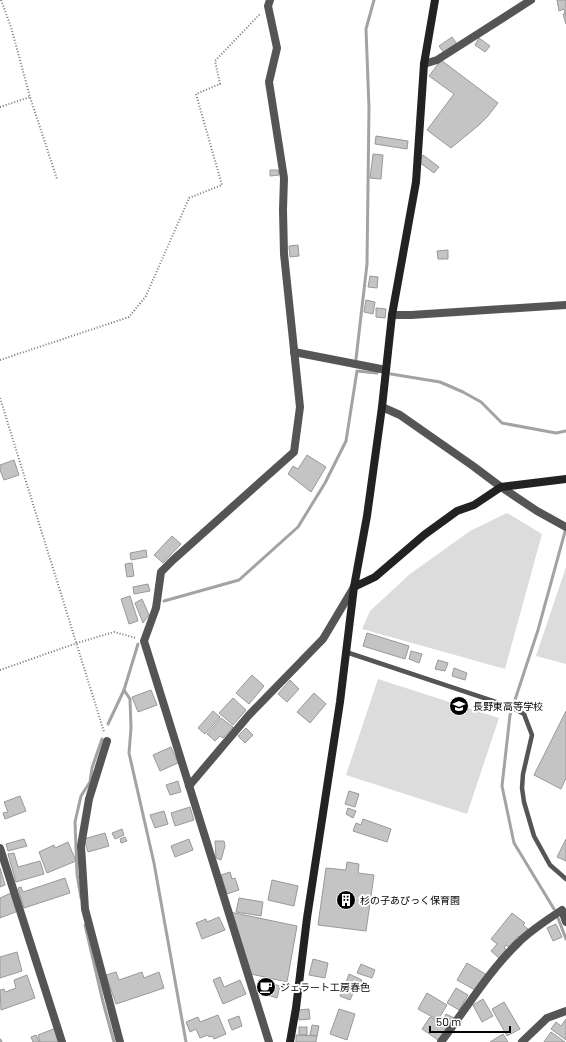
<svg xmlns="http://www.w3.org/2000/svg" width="566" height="1042" viewBox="0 0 566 1042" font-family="Barlow,'Noto Sans JP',sans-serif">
	<rect width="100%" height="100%" fill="#fff"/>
	<g fill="#dcdcdc">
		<path d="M507,513L542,534L505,669L362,629L370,611L410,574L470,531Z"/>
		<path d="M566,567V664L536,656Z"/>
		<path d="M378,679L499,718L467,814L346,775Z"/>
	</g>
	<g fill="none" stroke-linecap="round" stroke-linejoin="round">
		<g stroke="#a3a3a3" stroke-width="3">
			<path d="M356,359L367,264L369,108L366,29L374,0"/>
			<path d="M391,374L440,382L463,392L481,402L502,423L556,433L566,431"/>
			<path d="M164,601L239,580L298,527L325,483L346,441L357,371L377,373"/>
			<path d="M124,690L130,699L131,728L129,753L154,863L186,1042"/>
			<path d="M108,724L124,690L138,644"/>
			<path d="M81,898L77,874L75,822L81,796L90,782L92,768L102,739"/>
			<path d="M554,909L514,843L502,786L510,715L538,630L566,528"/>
			<path d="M558,918L566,939"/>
			<path d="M85,925L103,1002L114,1042"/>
			<path d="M0,1040L1,1042"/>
		</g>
	</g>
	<g fill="#c4c4c4" stroke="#999">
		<path d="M557,0H566V24L563,14H565L564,9L559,11Z"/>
		<path d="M452,37L457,44L444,53L439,46Z"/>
		<path d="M479,38L490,46L485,52L475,45Z"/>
		<path d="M441,60L498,103L488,116L479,125L451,148L427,130L454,94L429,76Z"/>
		<path d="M376,136L408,141L407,149L375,144Z"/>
		<path d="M373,154L383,155L381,179L370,178Z"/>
		<path d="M423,155L439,167L434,173L419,162Z"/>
		<path d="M270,170H278L279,175L270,176Z"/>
		<path d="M298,245L299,256L290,257L289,246Z"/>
		<path d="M448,250V259H438L437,251Z"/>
		<path d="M370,276L378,277L377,288L368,287Z"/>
		<path d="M366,300L375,302L373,314L364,312Z"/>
		<path d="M376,308L386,309L385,318L376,317Z"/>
		<path d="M307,455L326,467L311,492L288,474L293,466L298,469Z"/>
		<path d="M14,460L19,475L4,480L0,470V465Z"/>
		<path d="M172,536L181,544L163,563L154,555Z"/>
		<path d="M146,550L147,557L131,560L130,553Z"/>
		<path d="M132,563L134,576L127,577L125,564Z"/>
		<path d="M148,584L150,591L134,594L133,587Z"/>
		<path d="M130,596L138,621L129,624L121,599Z"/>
		<path d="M142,599L149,615L143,623L135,603Z"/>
		<path d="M367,633L409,646L405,659L363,646Z"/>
		<path d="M411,651L422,654L419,663L409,659Z"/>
		<path d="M438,660L448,663L445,671L435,669Z"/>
		<path d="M454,668L467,673L465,680L452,676Z"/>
		<path d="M252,675L264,686L249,704L236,693Z"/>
		<path d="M290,680L299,689L287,702L278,694Z"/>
		<path d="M151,690L157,705L138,712L132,697Z"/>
		<path d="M314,693L326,704L310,723L297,712Z"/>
		<path d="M233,698L246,710L233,725L219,713Z"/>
		<path d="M213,711L220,717L205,734L198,728Z"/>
		<path d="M566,711V778L561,789L534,775Z"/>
		<path d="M221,718L233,727L223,738L220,736L215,741L207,734Z"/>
		<path d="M246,728L253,735L245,743L238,736Z"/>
		<path d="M171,747L178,763L160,771L153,755Z"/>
		<path d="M178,781L181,792L170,795L166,785Z"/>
		<path d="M349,791L359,794L355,807L345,804Z"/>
		<path d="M20,796L26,811L5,819L3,813L8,812L4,802Z"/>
		<path d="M190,807L194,820L175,826L171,813Z"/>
		<path d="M348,808L356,811L353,818L346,814Z"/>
		<path d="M164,811L168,824L155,828L150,815Z"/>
		<path d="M363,819L391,829L387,842L353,831L356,823L361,825Z"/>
		<path d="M122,829L124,835L115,839L112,833Z"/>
		<path d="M105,833L109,846L88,852L84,839Z"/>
		<path d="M125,837L127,841L121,843L120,839Z"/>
		<path d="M24,839L27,846L8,851L6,844Z"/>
		<path d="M189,839L193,850L175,857L171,846Z"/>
		<path d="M566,839V861L557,857Z"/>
		<path d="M215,841H224L225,846L221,860L216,858Z"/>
		<path d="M68,842L76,861L47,873L39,852L54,845L55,848Z"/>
		<path d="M14,853L18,867L40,861L44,874L16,882L8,854Z"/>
		<path d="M347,862L359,864L358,873L374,875L366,931L318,925L326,868L346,870Z"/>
		<path d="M0,868L5,885L0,887Z"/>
		<path d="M230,872L232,879L235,878L239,890L227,894L221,875Z"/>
		<path d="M65,878L70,893L24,908L18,888L21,887L23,892Z"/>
		<path d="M272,880L298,886L294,906L268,900Z"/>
		<path d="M11,893L18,911L0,918V898Z"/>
		<path d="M239,898L263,902L261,916L236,912Z"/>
		<path d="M230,912L297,926L287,982L251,974Z"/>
		<path d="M512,913L525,923L523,925L528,929L520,938L518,936L509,947L506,945L504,948L507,950L500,959L491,951L497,944L491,939Z"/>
		<path d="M219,917L225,930L202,939L196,923L206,919L207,922Z"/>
		<path d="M556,924L562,937L553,941L547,928Z"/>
		<path d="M17,952L22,971L0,978V957Z"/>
		<path d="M313,959L328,963L325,978L309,975Z"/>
		<path d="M467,963L487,975L475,990L457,980Z"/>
		<path d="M361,964L375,970L372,978L357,973Z"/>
		<path d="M116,972L119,980L142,972L144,978L159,972L164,988L116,1004L106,975Z"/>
		<path d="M349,974L362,980L357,993L344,988Z"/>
		<path d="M27,975L35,998L1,1010L0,990L4,989L5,992L16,988L14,980Z"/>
		<path d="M220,977L224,987L240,980L246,994L223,1004L213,980Z"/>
		<path d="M259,980L280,986L277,998L258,992Z"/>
		<path d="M456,988L468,995L459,1010L447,1003Z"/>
		<path d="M342,989L353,993L350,1000L340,996Z"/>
		<path d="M427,993L447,1005L438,1020L418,1009Z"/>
		<path d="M483,999L493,1016L482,1022L473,1005Z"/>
		<path d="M504,1002L520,1029L507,1036L492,1009Z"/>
		<path d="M309,1009L310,1019L299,1020L298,1010Z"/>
		<path d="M339,1009L355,1014L347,1040L330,1034Z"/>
		<path d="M446,1014L454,1018L449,1026L442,1022Z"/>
		<path d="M218,1015L226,1034L214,1039L212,1036L209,1037L208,1035L200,1038L196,1029L190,1032L186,1022L198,1017L200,1022Z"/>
		<path d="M239,1016L242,1026L232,1030L228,1020Z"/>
		<path d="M430,1017L447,1027L438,1040L422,1029Z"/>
		<path d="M566,1019V1040L551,1029L556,1022L561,1026Z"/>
		<path d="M312,1025L319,1026L317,1036L310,1035Z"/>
		<rect x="299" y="1027" width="8" height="8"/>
		<path d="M56,1028L61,1042H40L38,1035Z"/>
		<path d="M551,1032L565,1042H544Z"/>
		<path d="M503,1034L508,1042H490Z"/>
		<path d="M36,1035L39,1042H33L31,1037Z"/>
		<path d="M296,1035L317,1036L316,1042H296Z"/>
	</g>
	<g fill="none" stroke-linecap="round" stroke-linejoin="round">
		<g stroke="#777" stroke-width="2" stroke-dasharray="1 2" stroke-linecap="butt">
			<path d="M1,0L11,27L30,97L57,179"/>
			<path d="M0,107L30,97"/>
			<path d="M0,360L129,317L146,296L189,198L222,185L196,94L220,84L215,61L260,14"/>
			<path d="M0,398L104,732"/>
			<path d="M0,670L77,643L114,632L136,638"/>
		</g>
		<path stroke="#555" stroke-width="4.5" d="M346,652L511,707L524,714L532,735L523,774L522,788L524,802L534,836L550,865L566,879"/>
		<g stroke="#555" stroke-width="8">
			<path d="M424,64L437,60L531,0"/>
			<path d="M392,315H411L566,305"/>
			<path d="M294,352L386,370"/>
			<path d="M382,407L400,415L473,466L501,487L537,511L566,527"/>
			<path d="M107,741L89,799L81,846L85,909L120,1042"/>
			<path d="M189,786L249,715L323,639L354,587"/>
			<path d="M0,848L62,1042"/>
			<path d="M269,1042L144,641L156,608L161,572L173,560L294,452L300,407L284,254L283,210L284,178L269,82L277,48L268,6L270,0"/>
			<path d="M441,1042C466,1009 488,972 518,943C531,930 547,920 562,910L566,922"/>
			<path d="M522,1042L547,1018L566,1011"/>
		</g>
		<g stroke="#222" stroke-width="8">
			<path d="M354,587L375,577L424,535L457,511L474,505L501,487L566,479"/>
			<path d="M290,1042L296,1008L307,918L340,702L354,587L367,516L382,407L392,315L416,182L424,64L435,0"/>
		</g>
	</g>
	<defs>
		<g id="school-disc" transform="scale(1)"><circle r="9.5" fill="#000" stroke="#fff"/><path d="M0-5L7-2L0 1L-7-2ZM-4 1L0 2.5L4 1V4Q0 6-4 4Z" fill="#fff"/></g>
		<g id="building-disc" transform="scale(1)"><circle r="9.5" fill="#000" stroke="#fff"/><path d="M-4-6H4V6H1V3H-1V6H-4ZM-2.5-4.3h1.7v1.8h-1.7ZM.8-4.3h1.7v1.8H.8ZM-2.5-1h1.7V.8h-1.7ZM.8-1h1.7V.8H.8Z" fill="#fff"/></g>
		<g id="cafe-disc" transform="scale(1)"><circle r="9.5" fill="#000" stroke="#fff"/><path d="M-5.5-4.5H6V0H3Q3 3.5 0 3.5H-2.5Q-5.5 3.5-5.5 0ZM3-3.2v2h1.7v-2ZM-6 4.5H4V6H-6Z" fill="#fff"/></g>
	</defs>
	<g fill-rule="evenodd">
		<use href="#school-disc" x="459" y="706"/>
		<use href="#building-disc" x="346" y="900"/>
		<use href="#cafe-disc" x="266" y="987"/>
	</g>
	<g text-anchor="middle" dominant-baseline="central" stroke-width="4" stroke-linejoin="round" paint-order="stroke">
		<g font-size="10" fill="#000" stroke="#fff" text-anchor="start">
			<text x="473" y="706">長野東高等学校</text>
			<text x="360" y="900">杉の子あぴっく保育園</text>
			<text x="280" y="987">ジェラート工房春色</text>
		</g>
	</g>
	<path d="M430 1026v6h80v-6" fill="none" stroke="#000000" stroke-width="2"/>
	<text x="436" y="1026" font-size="12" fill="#000000" stroke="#ffffff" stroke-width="3" paint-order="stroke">50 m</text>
</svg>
